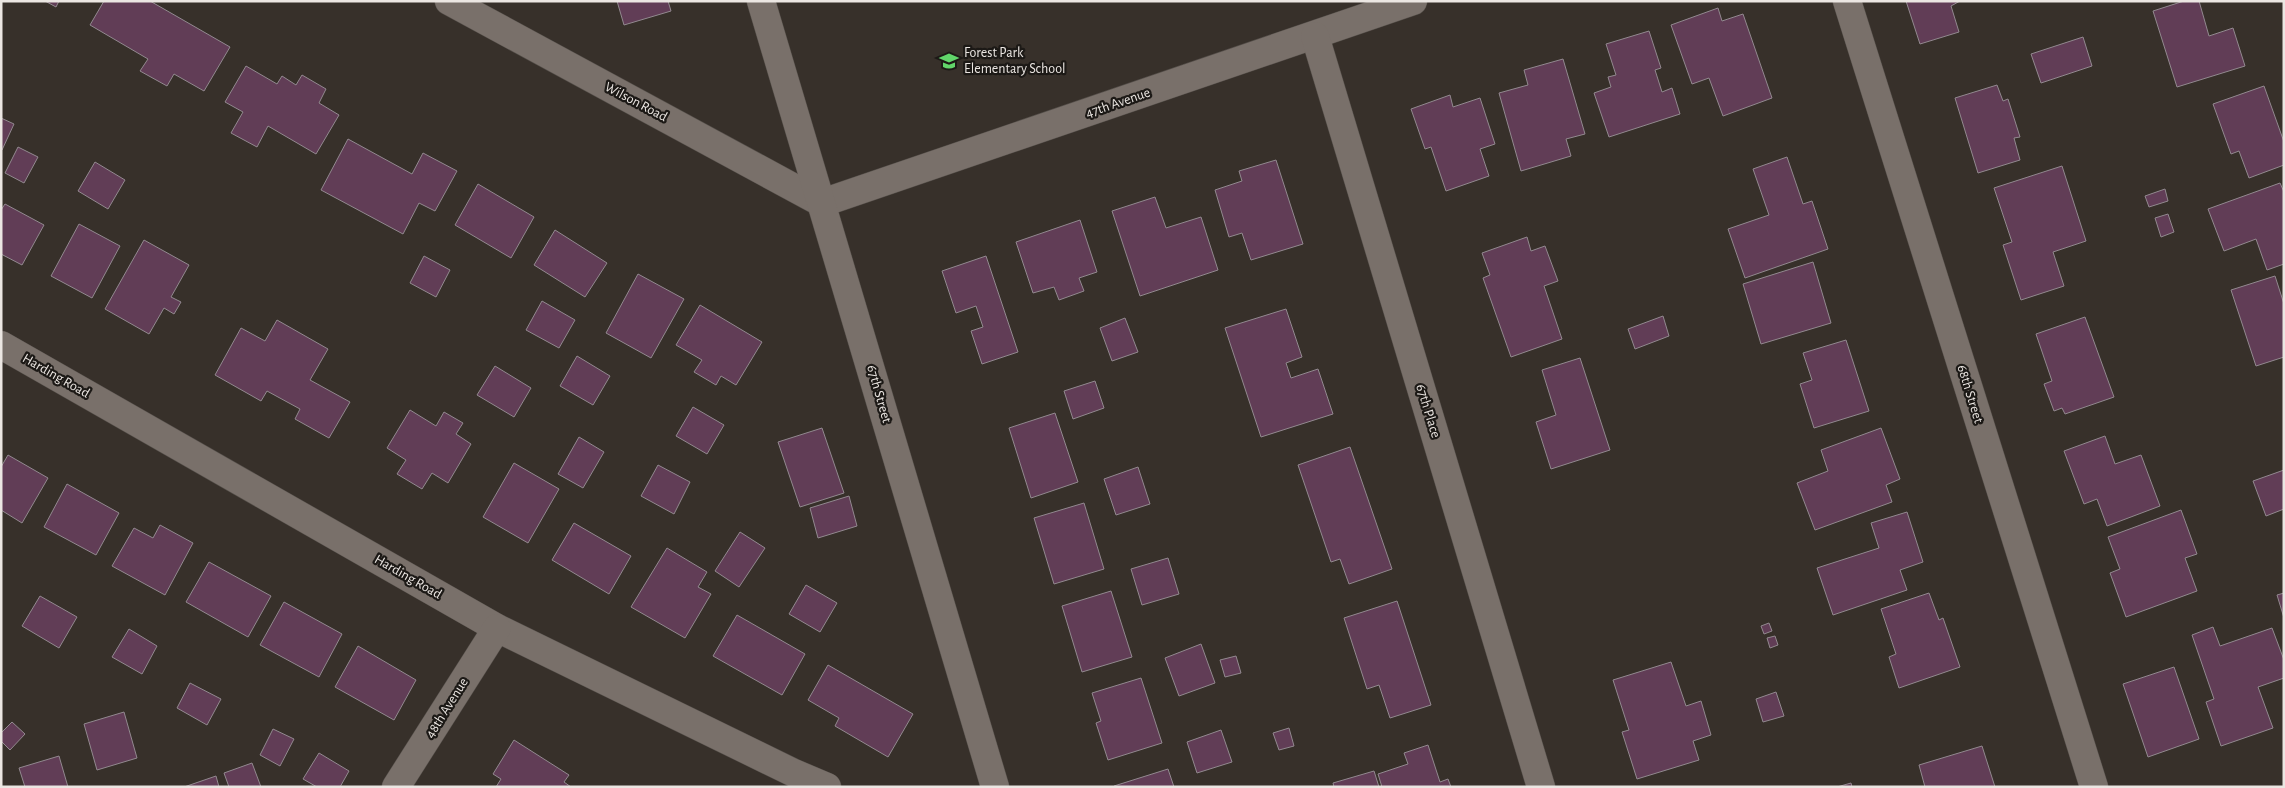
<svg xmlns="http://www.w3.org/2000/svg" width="2285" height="788" viewBox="0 0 2285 788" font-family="'Alegreya Sans',sans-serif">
	<rect width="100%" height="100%" fill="#37302a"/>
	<g fill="#613d56" stroke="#92898f">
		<path d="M45,1H59L56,7Z"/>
		<path d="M104,1H150L230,47L204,91L174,74L167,86L140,71L148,59L90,25Z"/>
		<path d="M617,1H668L671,11L624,25Z"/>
		<path d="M1906,1H1960L1951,6L1959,32L1920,44Z"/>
		<path d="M2184,1H2199L2209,36L2233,28L2245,66L2177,87L2153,11Z"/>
		<path d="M1718,8L1722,21L1743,14L1772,98L1723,116L1709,78L1692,84L1671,25Z"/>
		<path d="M1649,31L1661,68L1655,70L1662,92L1672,88L1680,114L1609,137L1594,93L1611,87L1608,77L1616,75L1606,44Z"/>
		<path d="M2083,37L2092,66L2041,83L2031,54Z"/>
		<path d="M1563,59L1585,134L1566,139L1571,156L1521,171L1499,93L1528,85L1524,70Z"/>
		<path d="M246,66L277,84L282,76L296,85L302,75L326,89L319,103L339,115L316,154L268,126L257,147L231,133L243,112L225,102Z"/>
		<path d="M1997,85L2003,101L2008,99L2020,137L2014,138L2020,160L1978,173L1955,98Z"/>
		<path d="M2264,86L2284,142V165L2249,178L2239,151L2231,154L2213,104Z"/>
		<path d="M1450,95L1453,107L1480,98L1495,144L1480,149L1489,176L1446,191L1431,147L1425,149L1411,109Z"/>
		<path d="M1,118L14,124L2,150H1Z"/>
		<path d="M348,139L412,174L423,153L457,171L435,211L419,203L403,234L321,190Z"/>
		<path d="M18,147L38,157L24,183L5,173Z"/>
		<path d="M1787,157L1803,204L1812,201L1828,249L1745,278L1728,229L1769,215L1753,169Z"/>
		<path d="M1276,160L1303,244L1251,260L1242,233L1229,237L1215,190L1242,181L1239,171Z"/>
		<path d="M95,162L125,180L108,209L78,191Z"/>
		<path d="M2062,166L2086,241L2053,252L2064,286L2021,300L2003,245L2012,242L1994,188Z"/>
		<path d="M2280,183L2284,192V264L2267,270L2256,239L2224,251L2208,209Z"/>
		<path d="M478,184L534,217L511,258L455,225Z"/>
		<path d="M2165,189L2168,201L2149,207L2145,196Z"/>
		<path d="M1155,197L1166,228L1201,217L1218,270L1140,296L1112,211Z"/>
		<path d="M5,204L44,225L22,265L1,254V210Z"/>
		<path d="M2168,214L2174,232L2161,237L2155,218Z"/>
		<path d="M1080,220L1097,272L1079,278L1084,291L1059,300L1054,287L1033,293L1016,242Z"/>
		<path d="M79,224L120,246L92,298L51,276Z"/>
		<path d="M555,230L607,263L585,297L534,265Z"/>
		<path d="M1527,237L1531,251L1545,246L1558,281L1544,286L1562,339L1511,357L1483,278L1490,275L1482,253Z"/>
		<path d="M144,240L189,265L171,297L181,302L174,314L164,308L149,334L105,309Z"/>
		<path d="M424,256L450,270L436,297L410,283Z"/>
		<path d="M986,256L1018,352L982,364L971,331L983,327L976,306L956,313L942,271Z"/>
		<path d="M1813,262L1831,323L1761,344L1743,284Z"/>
		<path d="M638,274L684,299L651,358L606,333Z"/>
		<path d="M2275,276L2284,304V357L2256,366L2231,290Z"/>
		<path d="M542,301L575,320L559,348L526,330Z"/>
		<path d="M700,305L762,342L736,385L721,376L716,385L694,372L702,360L676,345Z"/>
		<path d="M1286,309L1302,357L1286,363L1291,378L1318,369L1333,414L1261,437L1225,328Z"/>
		<path d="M1663,316L1669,336L1635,349L1628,329Z"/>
		<path d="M2085,317L2114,397L2065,414L2062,408L2054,411L2044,384L2052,381L2036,334Z"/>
		<path d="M1125,318L1138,352L1112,361L1100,328Z"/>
		<path d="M277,320L328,349L310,380L350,402L329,438L295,419L300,409L267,391L261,401L215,375L241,328L265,341Z"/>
		<path d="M1846,340L1869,411L1814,428L1800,384L1812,380L1803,353Z"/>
		<path d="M577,356L610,376L593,405L560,386Z"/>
		<path d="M1580,358L1610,450L1551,469L1536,422L1556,415L1542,370Z"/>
		<path d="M495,366L531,388L514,417L477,395Z"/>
		<path d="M1095,381L1104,408L1073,419L1064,391Z"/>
		<path d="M693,407L724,425L707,454L676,436Z"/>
		<path d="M410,410L436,426L444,412L463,423L456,434L471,444L448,483L432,473L422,489L397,474L406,460L387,448Z"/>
		<path d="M1055,413L1078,482L1031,498L1009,428Z"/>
		<path d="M822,428L844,493L800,507L778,442Z"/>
		<path d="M1881,428L1900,479L1886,485L1892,502L1815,530L1797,483L1828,471L1821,450Z"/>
		<path d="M2105,436L2115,464L2141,455L2160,506L2107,526L2097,499L2084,504L2064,451Z"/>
		<path d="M579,437L604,452L583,488L558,474Z"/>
		<path d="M1350,447L1392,569L1349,584L1340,559L1331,562L1298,465Z"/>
		<path d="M8,455L48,478L22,523L1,510V467Z"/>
		<path d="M514,463L559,489L528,543L483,517Z"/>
		<path d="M658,465L690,482L674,514L641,496Z"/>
		<path d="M1138,467L1150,504L1116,515L1104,479Z"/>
		<path d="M2284,470V509L2266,516L2253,481Z"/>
		<path d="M67,484L119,513L96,555L44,527Z"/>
		<path d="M849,496L857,526L818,538L810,508Z"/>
		<path d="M1084,503L1104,569L1054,584L1034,518Z"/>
		<path d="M2181,510L2197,554L2185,558L2197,591L2126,617L2110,573L2120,569L2108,537Z"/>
		<path d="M1907,512L1923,562L1900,570L1907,590L1833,615L1817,568L1879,548L1871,523Z"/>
		<path d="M574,523L631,556L609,594L552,560Z"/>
		<path d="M160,525L193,543L165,595L112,566L134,528L153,538Z"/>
		<path d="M740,532L765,548L739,587L715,571Z"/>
		<path d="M667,548L707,572L698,587L711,594L685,638L631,607Z"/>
		<path d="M1168,558L1179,594L1142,605L1131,569Z"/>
		<path d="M209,562L271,596L248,637L186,602Z"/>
		<path d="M806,585L837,603L820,632L789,614Z"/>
		<path d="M1111,591L1132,657L1082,672L1062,606Z"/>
		<path d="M1929,593L1939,620L1943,618L1960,667L1899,688L1889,657L1896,654L1881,609Z"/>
		<path d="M2284,593V618L2277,595Z"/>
		<path d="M40,596L77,617L59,648L22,626Z"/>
		<path d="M1397,601L1431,705L1390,718L1379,685L1367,689L1344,618Z"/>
		<path d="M284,602L342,634L319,677L260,645Z"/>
		<path d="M737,615L805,654L782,695L713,656Z"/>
		<path d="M1769,623L1772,631L1764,634L1761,626Z"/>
		<path d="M2213,627L2220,646L2272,628L2284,660V678L2258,687L2273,728L2221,746L2206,702L2214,699L2192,635Z"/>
		<path d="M129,629L157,646L142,674L112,657Z"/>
		<path d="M1775,636L1778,645L1770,648L1767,638Z"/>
		<path d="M1201,644L1215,683L1179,696L1165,658Z"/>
		<path d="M358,646L416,680L394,720L335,687Z"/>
		<path d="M1236,656L1241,673L1225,677L1220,660Z"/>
		<path d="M1671,662L1686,706L1701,701L1711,735L1693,741L1699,760L1637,779L1622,732L1629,730L1613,680Z"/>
		<path d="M828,665L913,714L888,757L835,726L839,718L808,700Z"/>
		<path d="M2174,667L2199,739L2148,757L2123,684Z"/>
		<path d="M1141,678L1162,743L1108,760L1096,723L1101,721L1092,693Z"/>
		<path d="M190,683L221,699L207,725L177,708Z"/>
		<path d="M1776,692L1784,716L1763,722L1756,699Z"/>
		<path d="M124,712L137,758L97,770L84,724Z"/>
		<path d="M12,722L25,734L10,750L1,741V733Z"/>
		<path d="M1289,728L1294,746L1279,750L1273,733Z"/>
		<path d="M273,729L294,739L280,766L260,755Z"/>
		<path d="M1221,730L1232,762L1197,773L1187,742Z"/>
		<path d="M514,740L569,775L564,782L571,787H496L501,779L493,774Z"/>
		<path d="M1428,745L1440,782L1448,779L1451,787H1382L1378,774L1408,764L1404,753Z"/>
		<path d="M1982,746L1995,787H1925L1919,765Z"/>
		<path d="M319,753L349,771L340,787H317L303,779Z"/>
		<path d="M59,756L68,787H25L19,768Z"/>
		<path d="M252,763L261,787H229L224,773Z"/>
		<path d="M1168,769L1174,787H1114V786Z"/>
		<path d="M1374,771L1379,787H1334L1333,783Z"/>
		<path d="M216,776L219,787H184Z"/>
		<path d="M1851,783L1852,787H1837Z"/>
	</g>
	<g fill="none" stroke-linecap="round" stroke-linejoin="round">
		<g stroke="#544e49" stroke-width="29">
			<g id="street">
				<path d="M449,1L822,203L1413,1"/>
				<path d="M1847,1L2094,787"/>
				<path d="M1315,36L1541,787"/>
				<path d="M1,345L497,628L794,773L827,787"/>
				<path d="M396,787L497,628"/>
			</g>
		</g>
		<g stroke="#544e49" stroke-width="29">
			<path id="secondary" d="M761,1L995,787"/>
		</g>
		<use href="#street" stroke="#79706a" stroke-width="28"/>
		<use href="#secondary" stroke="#79706a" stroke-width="28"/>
	</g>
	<defs>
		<g id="school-bare" transform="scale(1.5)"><path d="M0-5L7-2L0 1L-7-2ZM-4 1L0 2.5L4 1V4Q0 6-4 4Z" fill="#61d56a" stroke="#1c1916" stroke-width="2.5" paint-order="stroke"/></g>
	</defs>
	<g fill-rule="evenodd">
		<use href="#school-bare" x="949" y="61"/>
	</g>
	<g text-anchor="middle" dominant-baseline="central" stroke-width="4.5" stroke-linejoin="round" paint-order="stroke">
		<g font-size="14" fill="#ebe6e2" stroke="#1c1916" text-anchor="start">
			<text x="964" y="53">Forest Park<tspan x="964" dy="16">Elementary School</tspan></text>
		</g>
		<g font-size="14" fill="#ebe6e2" stroke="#1c1916">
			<text transform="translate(636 102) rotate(28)">Wilson Road</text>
			<text transform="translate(1118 103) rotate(-19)">47th Avenue</text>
			<text transform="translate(56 376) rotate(30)">Harding Road</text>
			<text transform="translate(879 394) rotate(74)">67th Street</text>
			<text transform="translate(1970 394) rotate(73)">68th Street</text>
			<text transform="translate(1428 411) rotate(73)">67th Place</text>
			<text transform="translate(408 577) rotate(30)">Harding Road</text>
			<text transform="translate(447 708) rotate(-58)">48th Avenue</text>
		</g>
	</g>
	<rect width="2285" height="788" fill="none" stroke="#ebe6e2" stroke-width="5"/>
</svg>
